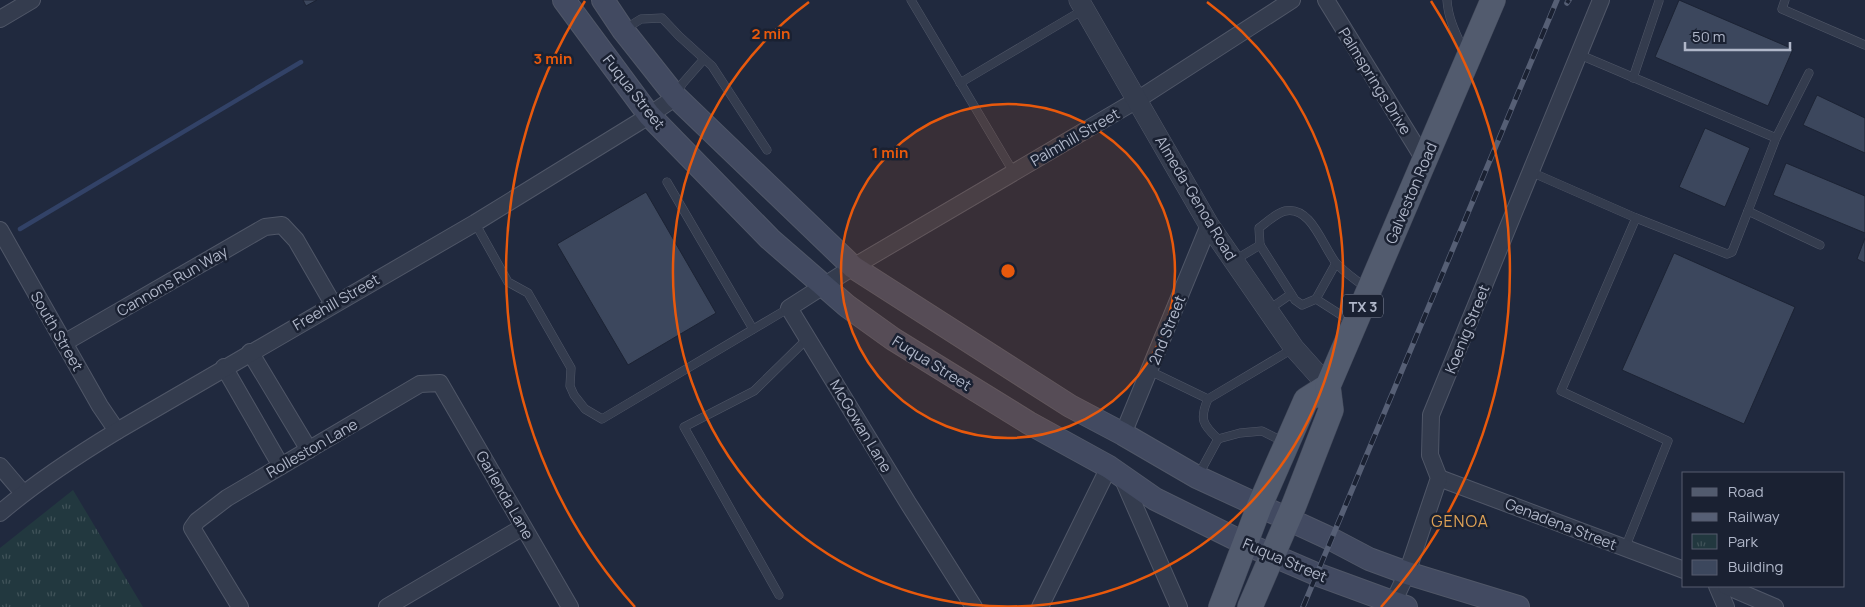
<svg xmlns="http://www.w3.org/2000/svg" width="1865" height="607" viewBox="0 0 1865 607" font-family="Manrope,sans-serif">
	<defs>
		<pattern id="park-tufts" width="24" height="20" patternUnits="userSpaceOnUse" patternTransform="scale(1.25)"><rect width="24" height="20" fill="#22383f"/><path d="M3 7l-1-3M5 7V3M7 7l1-3M15 17l-1-3M17 17v-4M19 17l1-3" fill="none" stroke="#405359"/></pattern>
	</defs>
	<rect width="100%" height="100%" fill="#20293e"/>
	<path fill="url(#park-tufts)" d="M73,490L143,607H0V548Z"/>
	<g fill="none" stroke-linecap="round" stroke-linejoin="round">
		<path stroke="#324267" stroke-width="4.5" d="M20,229L301,62"/>
	</g>
	<g fill="#3c475d" stroke="#1c2334">
		<path d="M303,0H317L306,6Z"/>
		<path d="M1679,0L1793,49L1768,106L1655,57Z"/>
		<path d="M1817,95L1865,118V153L1803,125Z"/>
		<path d="M1705,128L1750,148L1725,207L1679,187Z"/>
		<path d="M1786,163L1865,196V233L1773,195Z"/>
		<path d="M646,192L716,313L628,365L557,244Z"/>
		<path d="M1865,238V263L1857,259Z"/>
		<path d="M1674,253L1795,307L1744,424L1622,370Z"/>
	</g>
	<g fill="none" stroke-linecap="round" stroke-linejoin="round">
		<g stroke="#505768" stroke-width="9">
			<g id="service">
				<path d="M911,0L1014,173"/>
				<path d="M1447,0C1448,19 1457,36 1465,53"/>
				<path d="M1785,0L1782,9L1865,45"/>
				<path d="M625,29L641,19L662,18L679,36L712,66L767,150"/>
				<path d="M1578,54L1776,138"/>
				<path d="M1809,73L1776,138L1748,211L1820,245"/>
				<path d="M1633,78L1659,1"/>
				<path d="M960,83L1083,10"/>
				<path d="M677,95L682,84L704,59"/>
				<path d="M1531,172L1636,218L1561,391L1668,441L1625,548"/>
				<path d="M667,182L753,329"/>
				<path d="M1636,218L1727,254L1732,252L1748,211"/>
				<path d="M475,223L508,282L528,293L571,368L570,386L574,395L585,409L602,419L789,308"/>
				<path d="M1260,245L1295,300L1302,305L1316,299L1336,263"/>
				<path d="M1235,260L1260,245L1259,228C1266,223 1276,213 1285,211C1311,205 1323,247 1336,263C1344,272 1356,280 1366,288"/>
				<path d="M1316,299L1352,322"/>
				<path d="M1268,310L1291,294"/>
				<path d="M1150,371L1208,399"/>
				<path d="M1284,442L1262,431L1240,433L1218,439C1203,425 1199,419 1208,399L1294,348"/>
				<path d="M1199,474L1218,439"/>
				<path d="M779,595L684,427L754,391L808,338"/>
			</g>
		</g>
		<g stroke="#505768" stroke-width="18">
			<g id="minor">
				<path d="M1326,0L1425,161"/>
				<path d="M0,19L32,0"/>
				<path d="M0,230L100,406L117,431"/>
				<path d="M64,343L265,227L282,225L296,240L333,304"/>
				<path d="M250,352L309,450"/>
				<path d="M224,367L281,466"/>
				<path d="M1123,434L1209,225"/>
				<path d="M0,466L23,493"/>
				<path d="M1121,475L1179,607"/>
				<path d="M1439,478L1684,570"/>
				<path d="M0,513C36,482 76,456 117,431L475,223L639,122L676,97"/>
				<path d="M1717,586L1726,607"/>
				<path d="M1726,586L1775,607"/>
				<path d="M240,607L192,528L197,521L227,498L420,384L440,383L570,607"/>
				<path d="M387,607L523,527"/>
				<path d="M974,607L908,503L789,308L853,267L1137,100L1292,0"/>
				<path d="M1040,607L1109,467"/>
				<path d="M1391,607L1407,573L1439,478L1430,455L1431,415L1601,0"/>
			</g>
		</g>
		<g stroke="#505768" stroke-width="21">
			<path id="tertiary" d="M1079,0L1209,225L1294,348L1328,386"/>
		</g>
		<g stroke="#505768" stroke-width="24">
			<g id="secondary">
				<path d="M564,0L649,115L770,239L847,306L893,339L1029,423L1109,467L1155,499L1246,544L1316,574L1406,607"/>
				<path d="M603,0L623,30L676,97L853,267L1070,406L1123,434L1197,477L1331,539L1369,559L1407,573L1518,607"/>
			</g>
		</g>
		<g stroke="#3e4556" stroke-width="26">
			<g id="primary">
				<path d="M1221,607L1259,507L1306,400L1328,386"/>
				<path d="M1250,607L1294,505L1331,410L1328,386L1493,0"/>
			</g>
		</g>
		<use href="#service" stroke="#343c4e" stroke-width="8"/>
		<use href="#minor" stroke="#343c4e" stroke-width="16"/>
		<use href="#tertiary" stroke="#343c4e" stroke-width="20"/>
		<use href="#secondary" stroke="#424a61" stroke-width="22"/>
		<use href="#primary" stroke="#525b6e" stroke-width="25"/>
		<g stroke="#565f75" stroke-width="5.5">
			<g id="rail">
				<path d="M1567,3L1569,0"/>
				<path d="M1303,607L1557,0"/>
			</g>
		</g>
		<use href="#rail" stroke="#1a2132" stroke-width="4" stroke-dasharray="11" stroke-linecap="butt"/>
	</g>
	<circle cx="1008" cy="271" r="167" fill="#e8590c" fill-opacity=".12"/>
	<g fill="none" stroke="#e8590c" stroke-width="2.5">
		<circle cx="1008" cy="271" r="167"/>
		<path d="M1207 2A335 335 0 1 1 809 2"/>
		<path d="M635 607A502 502 0 0 1 585 1M1431 1A502 502 0 0 1 1381 607"/>
	</g>
	<g text-anchor="middle" dominant-baseline="central" stroke-width="5" stroke-linejoin="round" paint-order="stroke">
		<rect fill="#1a2132" stroke="#838a9c" stroke-width="1" x="1343" y="294.5" width="40" height="23" rx="4"/>
		<g font-size="14" font-weight="bold" fill="#b0b7c9">
			<text x="1363" y="306">TX 3</text>
		</g>
		<g font-size="15" fill="#b0b7c9" stroke="#1a2132">
			<text transform="translate(1375 81) rotate(58)">Palmsprings Drive</text>
			<text transform="translate(634 92) rotate(52)">Fuqua Street</text>
			<text transform="translate(1075 137) rotate(-30)">Palmhill Street</text>
			<text transform="translate(1411 193) rotate(-67)">Galveston Road</text>
			<text transform="translate(1196 198) rotate(59)">Almeda-Genoa Road</text>
			<text transform="translate(172 281) rotate(-30)">Cannons Run Way</text>
			<text transform="translate(336 302) rotate(-30)">Freehill Street</text>
			<text transform="translate(1467 329) rotate(-68)">Koenig Street</text>
			<text transform="translate(1167 330) rotate(-68)">2nd Street</text>
			<text transform="translate(57 331) rotate(60)">South Street</text>
			<text transform="translate(932 363) rotate(32)">Fuqua Street</text>
			<text transform="translate(861 426) rotate(59)">McGowan Lane</text>
			<text transform="translate(312 448) rotate(-30)">Rolleston Lane</text>
			<text transform="translate(505 495) rotate(60)">Garlenda Lane</text>
			<text transform="translate(1561 524) rotate(21)">Genadena Street</text>
			<text transform="translate(1285 560) rotate(23)">Fuqua Street</text>
		</g>
		<g font-size="16" letter-spacing="1" fill="#dea155" stroke="#1a2132">
			<text x="1460" y="521">GENOA</text>
		</g>
	</g>
	<circle cx="1008" cy="271" r="8" fill="#e8590c" stroke="#1a2132" stroke-width="2.5"/>
	<g font-size="15" text-anchor="middle" font-weight="bold" fill="#e8590c" stroke="#1a2132" stroke-width="5" stroke-linejoin="round" paint-order="stroke">
		<text x="771" y="39">2 min</text>
		<text x="553" y="64">3 min</text>
		<text x="890" y="158">1 min</text>
	</g>
	<rect x="1682" y="472" width="162" height="115" fill="#1a2132" stroke="#565d6e"/>
	<rect x="1692" y="488" width="25" height="8" fill="#525b6e" stroke="#565d6e"/>
	<text x="1728" y="497" font-size="15" fill="#b0b7c9">Road</text>
	<rect x="1692" y="513" width="25" height="8" fill="#565f75" stroke="#565d6e"/>
	<text x="1728" y="522" font-size="15" fill="#b0b7c9">Railway</text>
	<rect x="1692" y="534" width="25" height="15" fill="url(#park-tufts)" stroke="#565d6e"/>
	<text x="1728" y="547" font-size="15" fill="#b0b7c9">Park</text>
	<rect x="1692" y="560" width="25" height="15" fill="#3c475d" stroke="#565d6e"/>
	<text x="1728" y="572" font-size="15" fill="#b0b7c9">Building</text>
	<path d="M1685 42v8h105v-8" fill="none" stroke="#b0b7c9" stroke-width="2.5"/>
	<text x="1692" y="42" font-size="15" fill="#b0b7c9" stroke="#1a2132" stroke-width="4" paint-order="stroke">50 m</text>
</svg>
